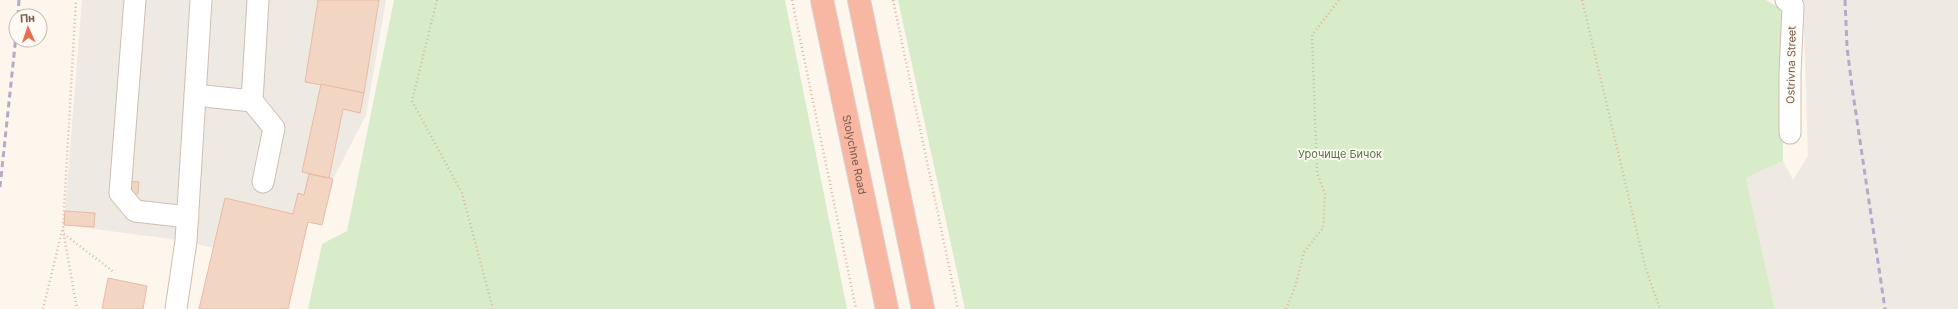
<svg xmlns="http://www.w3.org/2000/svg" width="1958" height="309" viewBox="0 0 1958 309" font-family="Inter,sans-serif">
	<rect width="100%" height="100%" fill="#fdf6ec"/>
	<g fill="#efe9e4">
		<path d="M82,0H386L366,115L333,179L322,225L308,222L288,309L213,248L186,241L64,225Z"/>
		<path d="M1803,0H1958V309H1775L1746,178L1783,161L1793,180L1808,156Z"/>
	</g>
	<g fill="#d8ecc9">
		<path d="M394,0H785L847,309H308L322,244L347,231Z"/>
		<path d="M898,0H1766L1782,9L1783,161L1746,178L1775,309H965Z"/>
	</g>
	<g fill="#f3d5c3" stroke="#e6bba3">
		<path d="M318,0H379L364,93L305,82Z"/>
		<path d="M321,84L364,93L360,113L343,109L329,178L302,172Z"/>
		<path d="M309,174L333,179L322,225L308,222L288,309H199L225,198L293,214L298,193L304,195Z"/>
		<path d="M128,181L139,182L138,194L127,193Z"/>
		<path d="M65,211L95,213L94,227L64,225Z"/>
		<path d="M108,278L147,286L143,309H102Z"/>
	</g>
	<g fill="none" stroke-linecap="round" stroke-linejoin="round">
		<g stroke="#d1beb0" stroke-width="23">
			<g id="minor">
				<path d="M135,0L120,193L135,211L188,217"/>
				<path d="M1786,0L1793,6L1790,74V133"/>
				<path d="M195,95L252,101L258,0"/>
				<path d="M252,101L274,128L263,182"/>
				<path d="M176,309L186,241L201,0"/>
			</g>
		</g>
		<g stroke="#dad1cd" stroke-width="24">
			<g id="highway">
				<path id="s1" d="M822,0L887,309"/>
				<path d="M859,0L923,309"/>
			</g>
		</g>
		<g stroke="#d9b8a5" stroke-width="2.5" stroke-dasharray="1 3" stroke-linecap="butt">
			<path d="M437,0L412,101L462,193L493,309"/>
			<path d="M792,0L856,309"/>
			<path d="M893,0L958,309"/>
			<path d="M1582,0L1645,266L1660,309"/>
			<path d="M63,230L77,309"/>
			<path d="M64,234L115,273"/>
			<path d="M43,309L63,227L76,0"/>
			<path d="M1286,309L1295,287L1304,252L1323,228L1325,194L1317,173L1312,35L1339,0"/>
		</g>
		<use href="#minor" stroke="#fff" stroke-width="21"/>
		<use href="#highway" stroke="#f7b7a3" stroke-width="22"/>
		<g stroke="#b9a8c9" stroke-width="3" stroke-dasharray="6 4" stroke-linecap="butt">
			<path d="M1845,0L1847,47L1852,87L1885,309"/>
			<path d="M18,16L19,0"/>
			<path d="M0,187L16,36"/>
		</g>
	</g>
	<g text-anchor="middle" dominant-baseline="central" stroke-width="3.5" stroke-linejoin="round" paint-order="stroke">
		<g font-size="11" fill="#7a5c4d" stroke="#fffaf3">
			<text transform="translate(1791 65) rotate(-89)">Ostrivna Street</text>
			<text stroke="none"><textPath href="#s1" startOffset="158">Stolychne Road</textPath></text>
		</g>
		<g font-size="11" fill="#537a41" stroke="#fffaf3">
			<text x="1340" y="154">Урочище Бичок</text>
		</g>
	</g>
	<g transform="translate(28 28) rotate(357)"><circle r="19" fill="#fffaf3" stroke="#cabbb1"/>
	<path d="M0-3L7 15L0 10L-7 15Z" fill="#e76f51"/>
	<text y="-6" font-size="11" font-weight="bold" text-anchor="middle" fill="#7a5c4d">Пн</text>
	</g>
</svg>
